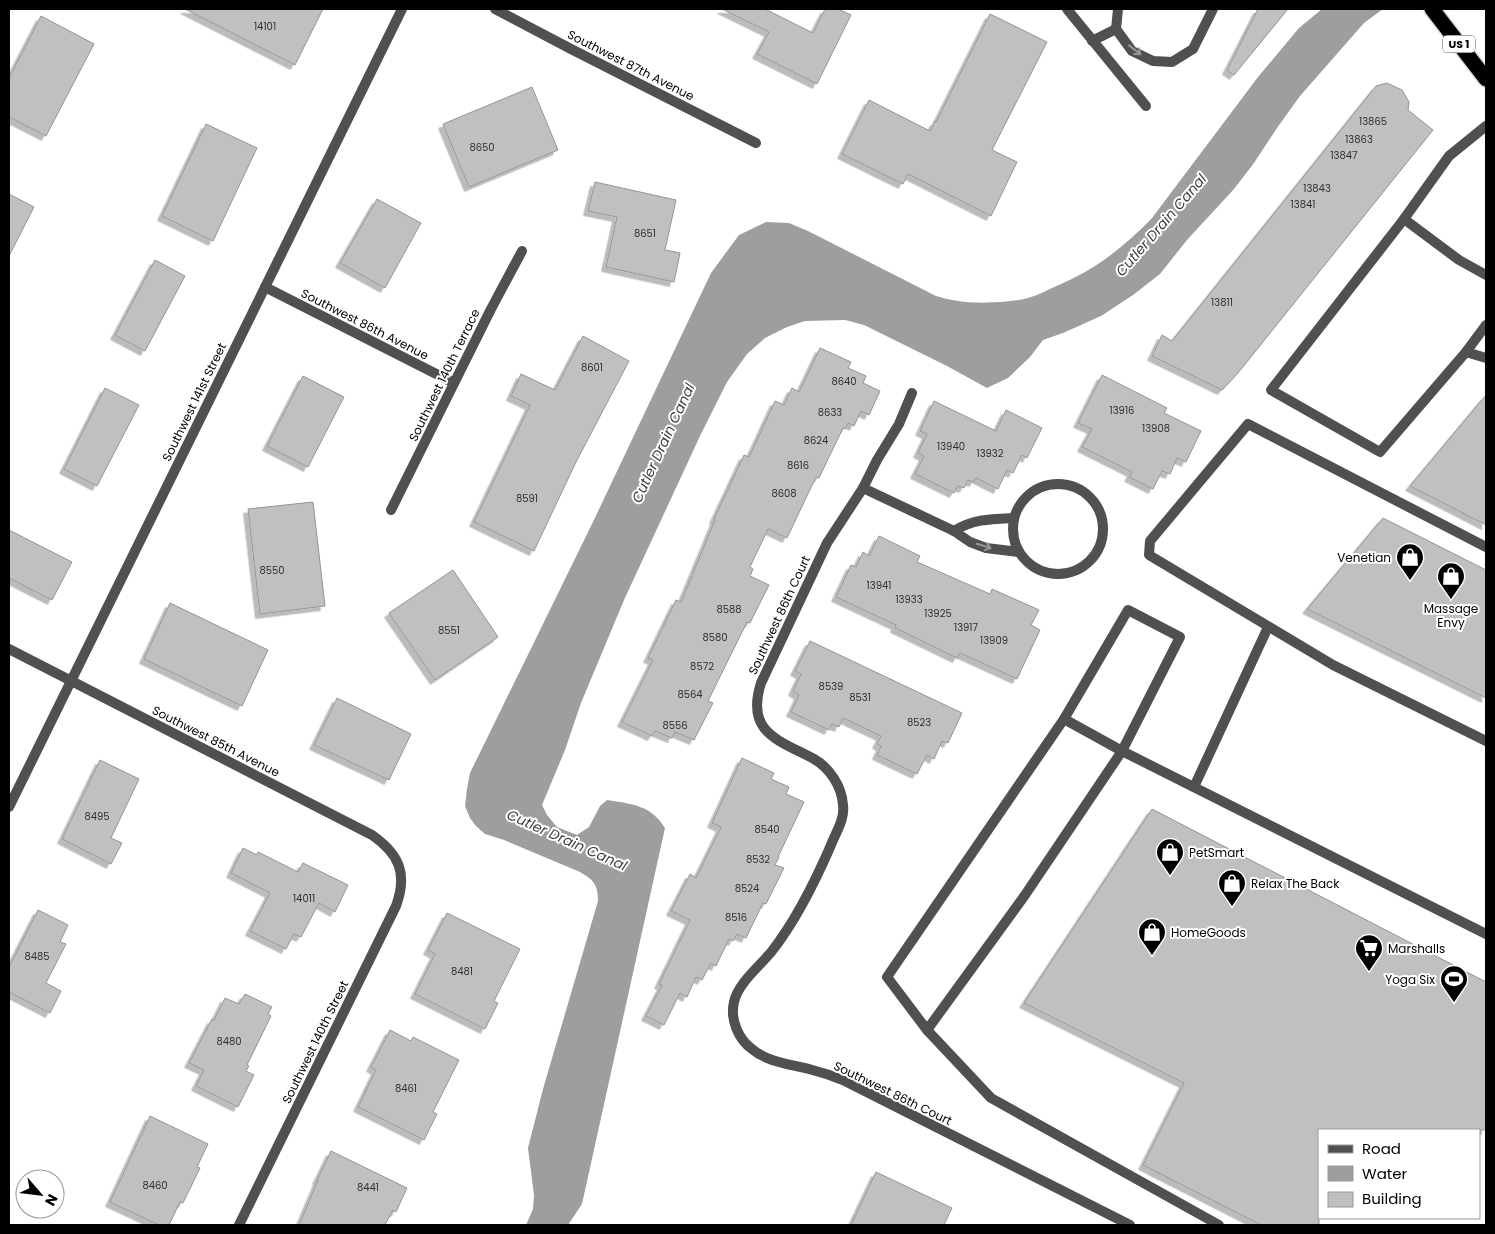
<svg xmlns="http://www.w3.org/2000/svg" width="1495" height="1234" viewBox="0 0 1495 1234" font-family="Poppins,sans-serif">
	<defs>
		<filter id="shadow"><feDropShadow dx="-4.5" dy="4.5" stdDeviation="0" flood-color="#0004"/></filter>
	</defs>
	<rect width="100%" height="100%" fill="#fff"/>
	<path fill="#9e9e9e" d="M1322,9H1383L1364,23L1300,96L1277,128L1254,163L1234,189L1187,240L1160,274L1133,295L1101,316L1063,333L1043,340L1030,357L1008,378L987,388L947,366L864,325L845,320L805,321L787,327L765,338L747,354L727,382L700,436L624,600L581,703L565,750L542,805L547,815L557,827L577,835L589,827L600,806L607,800C632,804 651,805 665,828L582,1204L568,1225H526L533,1209L534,1195L528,1148L543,1089L598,901C598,885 594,880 580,872L504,840L485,834L476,826L470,818L465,806L467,789L470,773L592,524L711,273L739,235L766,222L789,223L808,231L936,296C943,298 951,300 958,301C976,304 1014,303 1031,297C1038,295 1045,291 1052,288C1093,271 1121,250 1152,218L1258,77L1299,28Z"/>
	<g fill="#c0c0c0" stroke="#949494" filter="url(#shadow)">
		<path d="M185,9H323L295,65Z"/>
		<path d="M722,9H765L813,33L825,9H838L851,15L817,84L757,54L769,32Z"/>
		<path d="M1258,9H1288L1234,75L1227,70Z"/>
		<path d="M990,14L1047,42L992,150L1017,162L991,216L908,174L903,184L842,154L869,100L930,131L935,121L936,122Z"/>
		<path d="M41,16L94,44L46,136L9,117V78Z"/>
		<path d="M1387,83L1402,90L1409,102L1408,110L1433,130L1238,373L1222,390L1152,356L1162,335L1172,341L1376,86Z"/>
		<path d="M532,87L558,150L469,187L443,124Z"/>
		<path d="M206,124L257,148L213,241L162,216Z"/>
		<path d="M595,182L676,200L665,250L680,253L674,282L606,267L617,217L588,211Z"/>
		<path d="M9,194L34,207L9,256Z"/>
		<path d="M377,199L421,223L385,288L340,263Z"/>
		<path d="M155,260L185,276L145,351L115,335Z"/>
		<path d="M583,336L629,361L576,462L534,551L474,522L530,405L511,396L521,374L555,390Z"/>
		<path d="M820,348L851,362L848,368L866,376L863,383L880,391L869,415L861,411L854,426L848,423L845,429L843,428L819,478L816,477L787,538L768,529L750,567L753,569L750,576L769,585L750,623L747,622L708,701L713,703L694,740L675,732L672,738L655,731L652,736L622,722L653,660L648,658L676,600L681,602L715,520L714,519L744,455L749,457L775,401L784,405L792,388L799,392Z"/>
		<path d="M1102,375L1167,408L1164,413L1201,431L1186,462L1177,458L1170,474L1162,471L1153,489L1129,477L1132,472L1082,447L1092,429L1078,423Z"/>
		<path d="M303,376L344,397L308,467L267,446Z"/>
		<path d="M105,388L139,405L97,486L64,469Z"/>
		<path d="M1486,395V525L1410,486Z"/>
		<path d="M934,401L996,431L1006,410L1042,428L1027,458L1022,455L1013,473L1007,470L998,489L976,478L974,482L968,480L964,488L958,486L954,493L915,474L924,456L918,453L927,434L920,431Z"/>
		<path d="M313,502L325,606L260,614L248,509Z"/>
		<path d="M1383,518L1486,570V698L1307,609Z"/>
		<path d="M9,530L72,562L52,600L9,578Z"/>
		<path d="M879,536L920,556L917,562L990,594L992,589L1039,610L1031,625L1040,630L1017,679L960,653L957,658L895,628L896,625L836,597L851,565L856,567L863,552L869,556Z"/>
		<path d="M453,570L498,637L435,680L389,613Z"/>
		<path d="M170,603L268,650L242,706L144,659Z"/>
		<path d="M810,641L962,713L948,743L942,741L934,759L927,755L917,774L877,755L881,746L877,744L881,736L843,718L839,727L832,724L829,730L791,712L799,695L793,691L801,674L795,671Z"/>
		<path d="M337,698L411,734L389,780L314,745Z"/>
		<path d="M742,758L774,773L771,779L789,787L786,794L804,802L778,857H779L775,865L784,868L766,904L763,903L746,938L737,934L733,941L729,939L716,966L711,963L702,980L696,977L687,997L680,993L664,1025L646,1016L662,985L659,984L690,920L671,911L690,874L696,878L721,827L712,823Z"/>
		<path d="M100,760L139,779L111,838L122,843L111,864L62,839Z"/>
		<path d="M1152,809L1486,982V1130H1319V1225H1261L1143,1165L1184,1083L1024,1003Z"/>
		<path d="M243,848L257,855L258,852L298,872L303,863L348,885L335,912L319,903L301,937L294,934L286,949L250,931L270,893L231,873Z"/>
		<path d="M38,910L68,925L60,942L66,944L46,983L61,991L50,1013L9,992V967Z"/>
		<path d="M447,913L520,949L494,1001L498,1003L485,1029L415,994L435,954L428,950Z"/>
		<path d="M245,994L272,1007L268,1014L271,1016L247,1065L249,1066L246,1071L254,1075L238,1107L196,1086L204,1070L189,1063L212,1019L214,1020L225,998L239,1004Z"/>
		<path d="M390,1030L411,1041L413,1037L459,1060L433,1112L437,1114L424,1140L358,1107L376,1070L371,1067Z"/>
		<path d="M150,1116L208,1144L197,1167L200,1168L183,1203L180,1202L169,1225H159L110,1202Z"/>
		<path d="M331,1151L407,1188L396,1212L393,1210L385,1225H299L318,1180H317Z"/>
		<path d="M876,1172L952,1208L944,1225H851Z"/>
	</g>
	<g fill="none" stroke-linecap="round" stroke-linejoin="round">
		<g stroke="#dbdbdb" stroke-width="18">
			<path id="highway" d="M1432,9L1486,79"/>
		</g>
		<g stroke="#505050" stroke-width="10">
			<path d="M1118,9L1116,29L1132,51L1153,61L1172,62L1193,49L1213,9"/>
			<path d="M1092,41L1116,29"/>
			<path d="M1486,126L1449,156L1404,219L1459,260L1486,275"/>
			<path d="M1404,219L1271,390L1380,452L1466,352L1486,325"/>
			<path d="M1466,352L1486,358"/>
			<path d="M1486,547L1248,424L1150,541L1149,555L1333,665L1486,741"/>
			<path d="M1128,610L1180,637L1122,751L1025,895L927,1030L887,977L1064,719Z"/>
			<path d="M1064,719L1122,751L1486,934"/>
			<path d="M1194,787L1268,627"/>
			<path d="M927,1030L991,1098L1219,1225"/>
		</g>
		<g stroke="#505050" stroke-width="10">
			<path d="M495,9L571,49L756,143"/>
			<path d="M1067,9L1146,106"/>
			<path d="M265,287L454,383"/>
			<path d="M912,393L899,424L877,460L863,488L827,543L761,683C745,733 779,740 814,759C830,768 842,787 843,805C845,819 836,832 831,845C815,882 797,919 772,951C761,965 738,983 734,1002C730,1019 738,1039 752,1049C767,1062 790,1064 809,1069C821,1072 833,1076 845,1081L1130,1225"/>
			<circle cx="1058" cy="529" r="45"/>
			<path d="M863,488L954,531L970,542L986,548L1019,552"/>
			<path d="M391,510L491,309L522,251"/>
			<path d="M954,531C973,519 991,519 1014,518"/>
			<path d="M9,649L372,835C399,854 408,873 396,906L239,1225"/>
			<path d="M9,807L402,9"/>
		</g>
		<use href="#highway" stroke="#000" stroke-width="15"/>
	</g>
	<defs><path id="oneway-shaft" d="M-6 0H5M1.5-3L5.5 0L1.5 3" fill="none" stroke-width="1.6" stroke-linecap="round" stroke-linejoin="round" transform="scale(1.25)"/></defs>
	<g stroke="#969696">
		<use href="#oneway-shaft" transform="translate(1135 50) rotate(38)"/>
		<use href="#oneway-shaft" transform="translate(984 546) rotate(17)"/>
	</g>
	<defs>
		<g id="shop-pin" transform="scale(1.4375)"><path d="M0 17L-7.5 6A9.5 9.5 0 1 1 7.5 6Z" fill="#000" stroke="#fff"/><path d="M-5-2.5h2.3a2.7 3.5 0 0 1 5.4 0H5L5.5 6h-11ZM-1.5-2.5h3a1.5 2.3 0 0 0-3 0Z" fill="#fff"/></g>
		<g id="supermarket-pin" transform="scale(1.4375)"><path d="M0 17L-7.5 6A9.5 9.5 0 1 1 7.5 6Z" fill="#000" stroke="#fff"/><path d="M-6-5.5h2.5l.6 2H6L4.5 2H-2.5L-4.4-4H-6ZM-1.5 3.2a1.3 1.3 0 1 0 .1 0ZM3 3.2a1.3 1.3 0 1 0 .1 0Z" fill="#fff"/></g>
		<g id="stadium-pin" transform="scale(1.4375)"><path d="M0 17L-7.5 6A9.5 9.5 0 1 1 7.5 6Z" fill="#000" stroke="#fff"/><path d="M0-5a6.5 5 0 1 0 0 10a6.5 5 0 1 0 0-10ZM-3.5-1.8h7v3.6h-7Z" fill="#fff"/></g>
	</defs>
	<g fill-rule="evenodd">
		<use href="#shop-pin" x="1410" y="557"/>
		<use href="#shop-pin" x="1451" y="576"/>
		<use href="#shop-pin" x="1170" y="852"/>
		<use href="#shop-pin" x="1232" y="883"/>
		<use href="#shop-pin" x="1152" y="932"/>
		<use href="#supermarket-pin" x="1369" y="948"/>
		<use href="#stadium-pin" x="1454" y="979"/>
	</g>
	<g text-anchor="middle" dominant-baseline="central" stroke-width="4" stroke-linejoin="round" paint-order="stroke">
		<g font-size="10" fill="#303030">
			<text x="265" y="26">14101</text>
			<text x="1373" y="121">13865</text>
			<text x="1359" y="139">13863</text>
			<text x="482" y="147">8650</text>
			<text x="1344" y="155">13847</text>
			<text x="1317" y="188">13843</text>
			<text x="1303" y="204">13841</text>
			<text x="645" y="233">8651</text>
			<text x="1222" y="302">13811</text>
			<text x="592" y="367">8601</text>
			<text x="844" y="381">8640</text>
			<text x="1122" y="410">13916</text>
			<text x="830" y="412">8633</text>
			<text x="1156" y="428">13908</text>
			<text x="816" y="440">8624</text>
			<text x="951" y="446">13940</text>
			<text x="990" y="453">13932</text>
			<text x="798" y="465">8616</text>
			<text x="784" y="493">8608</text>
			<text x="527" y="498">8591</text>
			<text x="272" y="570">8550</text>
			<text x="879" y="585">13941</text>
			<text x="909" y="599">13933</text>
			<text x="729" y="609">8588</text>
			<text x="938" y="613">13925</text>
			<text x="966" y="627">13917</text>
			<text x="449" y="630">8551</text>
			<text x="715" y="637">8580</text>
			<text x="994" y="640">13909</text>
			<text x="702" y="666">8572</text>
			<text x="831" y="686">8539</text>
			<text x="690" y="694">8564</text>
			<text x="860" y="697">8531</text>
			<text x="919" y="722">8523</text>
			<text x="675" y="725">8556</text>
			<text x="97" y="816">8495</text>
			<text x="767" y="829">8540</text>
			<text x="758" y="859">8532</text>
			<text x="747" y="888">8524</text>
			<text x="304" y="898">14011</text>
			<text x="736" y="917">8516</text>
			<text x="37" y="956">8485</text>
			<text x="462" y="971">8481</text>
			<text x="229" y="1041">8480</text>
			<text x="406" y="1088">8461</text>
			<text x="155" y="1185">8460</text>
			<text x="368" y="1187">8441</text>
		</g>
		<rect fill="#fff" stroke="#4c4c4c" stroke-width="1" x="1443" y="35.5" width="32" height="17" rx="4"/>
		<g font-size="11" font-weight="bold" fill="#000">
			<text x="1459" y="44">US 1</text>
		</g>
		<g font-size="12" fill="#000" stroke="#fff">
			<text transform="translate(631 65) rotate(27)">Southwest 87th Avenue</text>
			<text transform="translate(365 324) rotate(27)">Southwest 86th Avenue</text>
			<text transform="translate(444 375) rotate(-64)">Southwest 140th Terrace</text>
			<text transform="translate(194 402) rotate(-64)">Southwest 141st Street</text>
			<text transform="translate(779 615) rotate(-65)">Southwest 86th Court</text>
			<text transform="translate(216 741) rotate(27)">Southwest 85th Avenue</text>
			<text transform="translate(315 1042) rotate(-64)">Southwest 140th Street</text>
			<text transform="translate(893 1093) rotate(26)">Southwest 86th Court</text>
		</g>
		<g font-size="12" fill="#000" stroke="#fff" text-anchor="start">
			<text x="1391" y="557" text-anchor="end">Venetian</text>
			<text x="1451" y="608" text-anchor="middle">Massage<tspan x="1451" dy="14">Envy</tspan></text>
			<text x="1189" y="852">PetSmart</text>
			<text x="1251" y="883">Relax The Back</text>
			<text x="1171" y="932">HomeGoods</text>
			<text x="1388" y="948">Marshalls</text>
			<text x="1435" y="979" text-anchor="end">Yoga Six</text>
		</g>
		<g font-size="14" font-style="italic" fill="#3f3f3f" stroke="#fff">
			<text transform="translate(1161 225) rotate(-49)">Cutler Drain Canal</text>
			<text transform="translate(663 443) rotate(-65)">Cutler Drain Canal</text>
			<text transform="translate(567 840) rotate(24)">Cutler Drain Canal</text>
		</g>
	</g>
	<rect width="1495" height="1234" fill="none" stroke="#000000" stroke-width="20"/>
	<rect x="1318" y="1129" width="162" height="90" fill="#ffffff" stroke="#999999"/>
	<rect x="1328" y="1145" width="25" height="8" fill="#505050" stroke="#999999"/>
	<text x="1362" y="1154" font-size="15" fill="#000000">Road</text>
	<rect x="1328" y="1166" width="25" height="15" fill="#9e9e9e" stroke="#999999"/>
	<text x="1362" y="1179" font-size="15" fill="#000000">Water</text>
	<rect x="1328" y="1192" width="25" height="15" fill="#c0c0c0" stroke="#999999"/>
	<text x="1362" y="1204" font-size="15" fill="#000000">Building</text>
	<g transform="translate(40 1194) rotate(118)"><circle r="24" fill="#ffffff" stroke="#999999"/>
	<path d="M0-4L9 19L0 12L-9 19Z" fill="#000000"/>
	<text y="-8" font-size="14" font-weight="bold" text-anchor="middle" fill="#000000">N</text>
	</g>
</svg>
